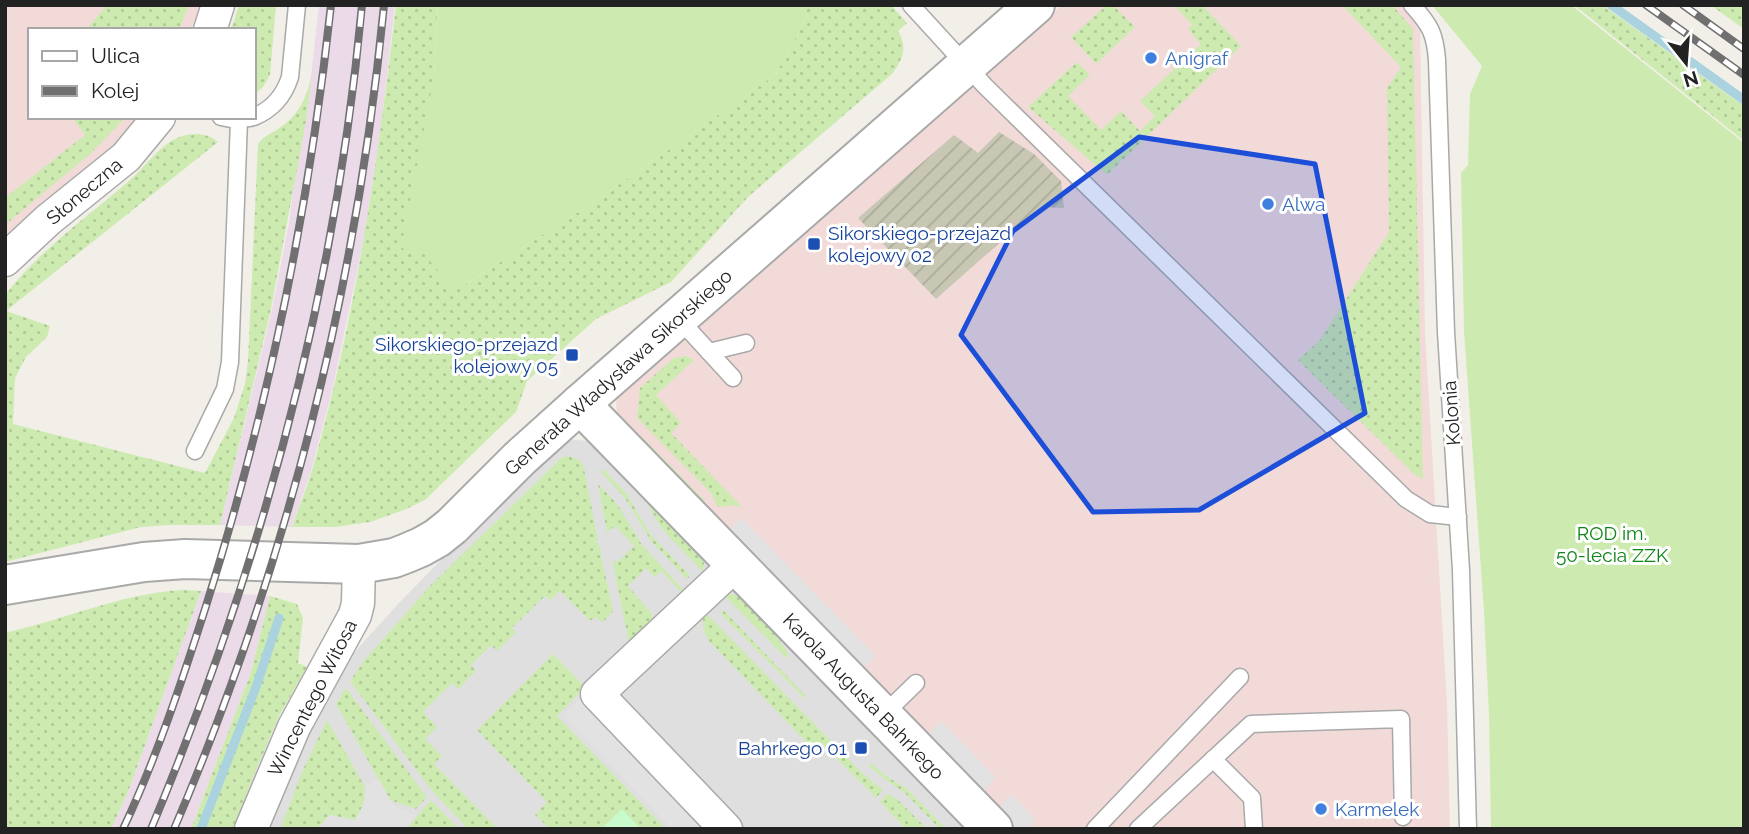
<svg xmlns="http://www.w3.org/2000/svg" width="1749" height="834" viewBox="0 0 1749 834" font-family="Raleway,sans-serif">
	<defs>
		<pattern id="construction-furrows" width="10" height="10" patternUnits="userSpaceOnUse" patternTransform="scale(1.75)"><rect width="10" height="10" fill="#c7c7b4"/><path d="M-1 1l2-2M0 10L10 0M9 11l2-2" fill="none" stroke="#abab9a"/></pattern>
		<pattern id="grass-dots" width="8" height="8" patternUnits="userSpaceOnUse" patternTransform="scale(1.75)"><rect width="8" height="8" fill="#cdebb0"/><path d="M2 2h.1M6 6h.1" fill="none" stroke="#b0c997" stroke-width="1.8" stroke-linecap="round"/></pattern>
		<pattern id="park-tufts" width="24" height="20" patternUnits="userSpaceOnUse" patternTransform="scale(1.75)"><rect width="24" height="20" fill="#c8facc"/><path d="M3 7l-1-3M5 7V3M7 7l1-3M15 17l-1-3M17 17v-4M19 17l1-3" fill="none" stroke="#acd6af"/></pattern>
	</defs>
	<rect width="100%" height="100%" fill="#f2efe9"/>
	<path fill="#e0dfdf" d="M576,440L590,441L971,829H268L314,720L348,661L360,646L399,603L469,531L564,441Z"/>
	<g fill="#f2dad9">
		<path d="M5,5H200L191,30H30V117H140L119,141L86,171L29,216L5,240Z"/>
		<path d="M1062,5H1400L1420,27L1425,333L1447,705L1450,829H1016L622,425L617,416L616,399L626,384Z"/>
	</g>
	<g fill="#ebdbe8">
		<path d="M319,5H395L381,127L364,238L333,387L312,468L292,527L220,525L272,309L290,217L294,178L306,121Z"/>
		<path d="M201,591L270,596L251,672L191,829H111L128,792Z"/>
	</g>
	<path fill="url(#construction-furrows)" d="M999,132L1034,154L1061,181L1064,208L1041,207L1032,214L936,299L858,218L954,135L978,153Z"/>
	<g fill="url(#grass-dots)">
		<path d="M107,5H189L179,30H86Z"/>
		<path d="M239,5H276L270,75L263,87L254,95V30H231Z"/>
		<path d="M396,5H438L424,253L455,291L594,202L775,75L808,15L800,5H891L907,23L898,31C908,47 903,59 892,74L748,197L671,282L596,319L527,381L516,412L425,500L404,510L370,522L335,527H292C299,507 307,487 313,467C356,315 378,161 396,5Z"/>
		<path d="M1107,5H1113L1135,27L1096,64L1071,37Z"/>
		<path d="M1174,5H1202L1241,46L1107,175L1028,107L1077,62L1090,75L1068,96L1101,130L1121,111L1140,131L1155,116L1140,101L1201,44L1188,29L1192,25Z"/>
		<path d="M1342,5H1392L1413,29L1423,479L1415,475L1298,360L1320,340L1389,232L1387,88L1401,67Z"/>
		<path d="M1574,5H1602L1744,106V141Z"/>
		<path d="M1711,5H1744V29L1712,6Z"/>
		<path d="M312,73L306,121L271,309L220,525H169L141,527L5,562V295C41,249 86,218 129,181C145,167 158,147 177,138C191,132 207,132 218,142L6,311L50,326L47,337L26,357L15,378L13,424L205,473L234,418L245,384L248,361L258,144C264,135 273,133 281,127C300,114 308,94 312,73Z"/>
		<path d="M72,117H126L90,154L6,224L5,198L85,135Z"/>
		<path d="M686,356L694,360L656,395L681,423L671,433L743,508L735,505L720,507L717,506L711,493L637,418L640,388L674,358Z"/>
		<path d="M639,436L642,437L704,500L708,510L639,438Z"/>
		<path d="M567,456L577,459L583,464L598,540L596,542L599,545L613,611L603,622L595,617L590,621L560,591L550,600L545,596L512,628L516,632L497,651L491,645L471,665L476,671L458,689L452,683L423,712L437,727L425,739L442,756L434,764L498,829H468L432,791L350,681L363,662L429,587L561,458Z"/>
		<path d="M603,469L626,493L650,534L689,575V578H686L651,541L625,498L602,473L601,471Z"/>
		<path d="M598,484L617,504L642,545L687,594L682,593L661,571L654,577L646,568L628,586L651,613L655,622L631,652L612,559L617,563L634,546L615,526L607,532Z"/>
		<path d="M641,493L702,556L704,563L703,572L662,529Z"/>
		<path d="M183,590L201,591L128,792L111,829H5V635L8,632C67,619 122,593 183,590Z"/>
		<path d="M730,594C753,597 775,635 788,653V656L786,658L725,596Z"/>
		<path d="M270,596L297,604L303,618L298,663L307,667L279,716L252,780L233,829H191L251,672Z"/>
		<path d="M721,611H724L805,695V699L721,614Z"/>
		<path d="M705,612L864,775L883,790L876,798L820,742L813,749L709,641C703,631 701,623 705,612Z"/>
		<path d="M553,654L585,687L557,716L666,829H550L535,815L547,802L477,730Z"/>
		<path d="M346,688L427,797L416,809L390,800L336,704Z"/>
		<path d="M327,720L365,787C365,800 363,809 355,820L329,815L318,829H280L303,770Z"/>
		<path d="M871,763L886,776L907,789L946,829H940L904,792L883,778L869,766Z"/>
		<path d="M888,793L900,802L927,829H906L880,802Z"/>
		<path d="M431,800L459,829H406Z"/>
	</g>
	<path fill="url(#park-tufts)" d="M622,809L641,829H601Z"/>
	<g fill="#cdebb0">
		<path d="M438,5H800L808,15L775,75L594,202L455,291L424,254L401,248L434,77Z"/>
		<path d="M1432,5H1571L1744,143V829H1491L1489,715L1484,612L1464,332L1461,173L1468,165L1470,94L1482,66Z"/>
	</g>
	<g fill="#e2e2e2">
		<path d="M741,518L876,656L861,670L727,532Z"/>
		<path d="M579,699L704,829H672L563,715Z"/>
		<path d="M941,721L996,778L981,793L926,736Z"/>
		<path d="M378,778L394,806L417,815L406,829H318L329,815L355,820L363,805L365,797V787Z"/>
		<path d="M1012,795L1036,820L1026,829H1016L997,809Z"/>
	</g>
	<g fill="none" stroke-linecap="round" stroke-linejoin="round">
		<g stroke="#aad3df" stroke-width="9">
			<path d="M1611,5L1744,100"/>
			<path d="M201,829L256,687L279,618"/>
		</g>
		<g stroke="#a9a9a9" stroke-width="19">
			<g id="service">
				<path d="M911,5L985,86L1406,499L1430,514L1458,517"/>
				<path d="M1412,5C1430,25 1435,33 1437,60L1446,332L1461,570L1468,829"/>
				<path d="M221,117L231,119L250,118"/>
				<path d="M254,117C273,109 284,96 290,77L297,5"/>
				<path d="M678,318L733,378"/>
				<path d="M709,352L746,343"/>
				<path d="M195,451L225,389L230,362L239,120"/>
				<path d="M883,715L916,683"/>
				<path d="M1213,759L1252,798L1254,829"/>
				<path d="M1095,829L1240,677"/>
				<path d="M1138,829L1251,724L1401,719L1403,817"/>
			</g>
		</g>
		<g stroke="#a9a9a9" stroke-width="35">
			<g id="minor">
				<path d="M210,30L218,5"/>
				<path d="M5,260L48,220L126,157L159,117"/>
				<path d="M251,829L294,727L355,615L358,603L359,564"/>
				<path d="M726,829L597,694L736,564"/>
			</g>
		</g>
		<g stroke="#a9a9a9" stroke-width="42">
			<g id="tertiary">
				<path d="M580,404L993,829"/>
				<path d="M5,585L144,562L185,559L359,564L394,558L407,553L421,547L437,538L452,526L519,459L580,404L1035,5"/>
			</g>
		</g>
		<use href="#service" stroke="#fff" stroke-width="16"/>
		<use href="#minor" stroke="#fff" stroke-width="32"/>
		<use href="#tertiary" stroke="#fff" stroke-width="38"/>
		<g stroke="#707070" stroke-width="8">
			<g id="rail">
				<path d="M1646,5L1744,75"/>
				<path d="M1683,5L1744,49"/>
				<path d="M123,829C157,757 182,681 206,606C268,410 309,209 331,5"/>
				<path d="M151,829C261,567 336,288 362,5"/>
				<path d="M174,829C286,569 357,287 384,5"/>
			</g>
		</g>
		<use href="#rail" stroke="#fff" stroke-width="5" stroke-dasharray="16" stroke-linecap="butt"/>
	</g>
	<path fill="#1d4ed8" fill-opacity="0.2" stroke="#1d4ed8" stroke-width="5" stroke-linejoin="round" d="M1139,137L1315,164L1365,413L1199,510L1093,512L961,335L1013,231Z"/>
	<g fill="#3f7fe0" stroke="#fff" stroke-width="2.5">
		<circle cx="1151" cy="58" r="7"/>
		<circle cx="1268" cy="204" r="7"/>
		<circle cx="1321" cy="809" r="7"/>
	</g>
	<g fill="#1a4fb4" stroke="#fff" stroke-width="2.5">
		<rect x="807" y="237" width="14" height="14" rx="3.5"/>
		<rect x="565" y="348" width="14" height="14" rx="3.5"/>
		<rect x="854" y="741" width="14" height="14" rx="3.5"/>
	</g>
	<g text-anchor="middle" dominant-baseline="central" stroke-width="6" stroke-linejoin="round" paint-order="stroke">
		<g font-size="19" fill="#366cbe" stroke="#fff" text-anchor="start">
			<text x="1165" y="58">Anigraf</text>
			<text x="1282" y="204">Alwa</text>
			<text x="1335" y="809">Karmelek</text>
		</g>
		<g font-size="19" fill="#222" stroke="#fff">
			<text transform="translate(84 191) rotate(-40)">Słoneczna</text>
			<text transform="translate(618 372) rotate(-42)">Generała Władysława Sikorskiego</text>
			<text transform="translate(1451 413) rotate(-94)">Kolonia</text>
			<text transform="translate(864 696) rotate(46)">Karola Augusta Bahrkego</text>
			<text transform="translate(312 698) rotate(-63)">Wincentego Witosa</text>
		</g>
		<g font-size="19" fill="#164399" stroke="#fff" text-anchor="end">
			<text x="828" y="233" text-anchor="start">Sikorskiego-przejazd<tspan x="828" dy="22">kolejowy 02</tspan></text>
			<text x="558" y="344">Sikorskiego-przejazd<tspan x="558" dy="22">kolejowy 05</tspan></text>
			<text x="847" y="748">Bahrkego 01</text>
		</g>
		<g font-size="19" fill="#0c8416" stroke="#fff">
			<text x="1612" y="533">ROD im.<tspan x="1612" dy="22">50-lecia ZZK</tspan></text>
		</g>
	</g>
	<rect width="1749" height="834" fill="none" stroke="#222222" stroke-width="14"/>
	<rect x="28" y="28" width="228" height="91" fill="#ffffff" stroke="#a7a7a7" stroke-width="2"/>
	<rect x="42" y="51" width="35" height="10" fill="#ffffff" stroke="#a7a7a7" stroke-width="2"/>
	<text x="91" y="63" font-size="21" fill="#222222">Ulica</text>
	<rect x="42" y="86" width="35" height="10" fill="#707070" stroke="#a7a7a7" stroke-width="2"/>
	<text x="91" y="98" font-size="21" fill="#222222">Kolej</text>
	<g transform="translate(1686 63) rotate(163)" stroke="#ffffff" stroke-width="5" paint-order="stroke">
	<path d="M0-5L12 26L0 18L-12 26Z" fill="#222222"/>
	<text y="-10" font-size="19" font-weight="bold" text-anchor="middle" fill="#222222">N</text>
	</g>
</svg>
